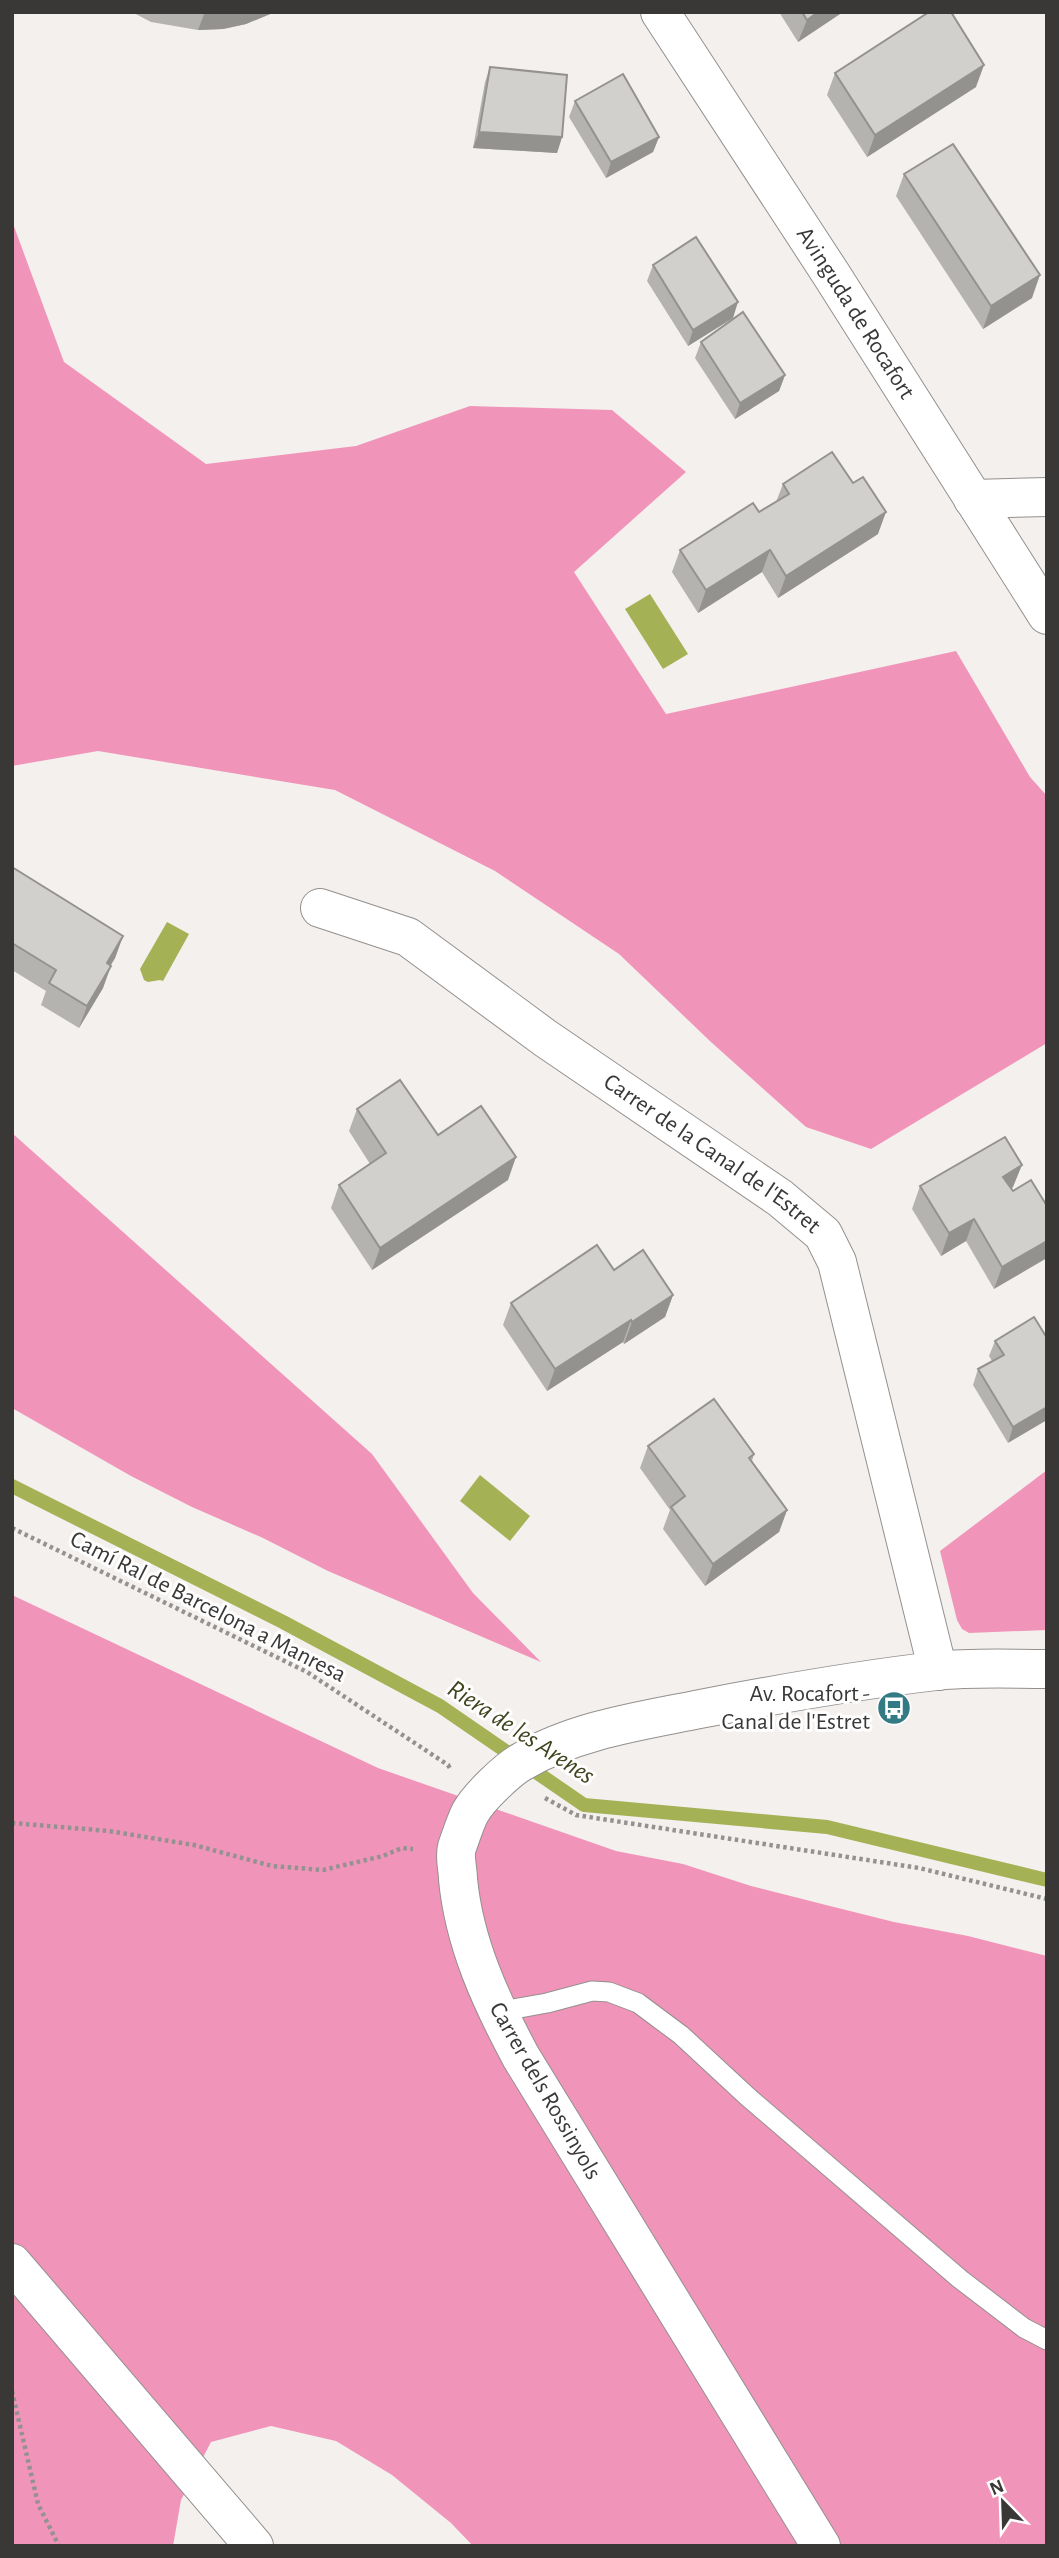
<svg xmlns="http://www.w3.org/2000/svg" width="1059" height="2558" viewBox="0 0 1059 2558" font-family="'Alegreya Sans',sans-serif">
	<rect width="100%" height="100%" fill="#f4f0ee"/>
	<g fill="#f194b9">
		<path d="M12,221L64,362L206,464L356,446L470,406L612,410L686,472L574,572L666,714L956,651L1030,777L1047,796V1043L871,1149L806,1127L711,1042L619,954L495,871L335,790L98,751L12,766Z"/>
		<path d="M12,1133L372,1454L473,1593L541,1662L328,1571L263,1538L192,1507L131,1476L12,1408Z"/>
		<path d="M1047,1470V1630L969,1633L962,1629L957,1620L940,1551Z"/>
		<path d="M12,1595L378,1768L616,1851L683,1864L751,1886L826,1905L894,1922L968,1936L1047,1956V2546H473L451,2523L392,2475L336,2441L271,2426L211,2442L181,2500L173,2546H12Z"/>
	</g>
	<g fill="#a4b255">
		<path d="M650,594L688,654L663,669L625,609Z"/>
		<path d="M167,922L189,934L163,981L160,980L148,982L144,980L140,969Z"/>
		<path d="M480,1475L530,1516L510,1541L460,1501Z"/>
	</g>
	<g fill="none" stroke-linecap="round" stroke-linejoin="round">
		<path stroke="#a4b255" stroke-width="14" d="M12,1486L283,1622L440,1706L584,1805L827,1827L1047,1880"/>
		<g stroke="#93908e" stroke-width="21">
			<path id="service" d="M497,2012L547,2003L592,1991L609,1992L638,2003L681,2035L748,2097L960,2279L1024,2328L1047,2340"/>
		</g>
		<g stroke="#93908e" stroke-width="40">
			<g id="minor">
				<path id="s1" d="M660,12L831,274L1047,615"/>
				<path d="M973,499L1047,497"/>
				<path id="s2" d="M320,908L408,937L545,1038L780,1198L823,1234L837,1262L938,1671"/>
				<path d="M821,2546L521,2057C491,2001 464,1943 458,1879C458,1869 454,1857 457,1847C461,1836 465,1823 470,1813C478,1798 508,1769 523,1761C576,1730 641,1721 700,1709C778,1694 857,1680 936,1671C972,1667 1010,1669 1047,1669"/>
			</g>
		</g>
		<g stroke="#93908e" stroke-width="40">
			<path id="tertiary" d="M12,2263L254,2546"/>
		</g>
		<g stroke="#949290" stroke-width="4.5" stroke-dasharray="3.5 3.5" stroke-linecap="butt">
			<path d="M12,1528L307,1672L448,1765L451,1770"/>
			<path d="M545,1798L576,1815L919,1868L1047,1899"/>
			<path d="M12,1823L109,1831L194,1845L272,1866L323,1870L383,1856L402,1848L413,1849"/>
			<path d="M12,2391L38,2504L59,2546"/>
		</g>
		<use href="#service" stroke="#fff" stroke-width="19"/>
		<use href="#minor" stroke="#fff" stroke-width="38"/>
		<use href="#tertiary" stroke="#fff" stroke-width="38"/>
	</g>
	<g fill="#b5b3af">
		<path d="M132,12H275L246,24L223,29L198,30L151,22Z"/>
		<path d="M779,12H843L798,42Z"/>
		<path d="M490,67L562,137L557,153L473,148L485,82Z"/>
		<path d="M835,73L976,87L867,157L827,95Z"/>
		<path d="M575,101L659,137L653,152L606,178L569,117Z"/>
		<path d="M904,174L1032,298L983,329L896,196Z"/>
		<path d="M653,265L733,318L688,346L647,281Z"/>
		<path d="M701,342L785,375L779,391L735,419L695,358Z"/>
		<path d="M783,484L878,534L778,598L762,572L698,613L672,572L680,550L759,512L776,502Z"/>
		<path d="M12,867L123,936L115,958L110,966L103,988L79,1028L41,1005L46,991L12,970Z"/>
		<path d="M357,1109L438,1135L508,1180L372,1270L331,1208L339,1185L370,1164L349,1131Z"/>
		<path d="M920,1186L1013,1187L1011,1189L1013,1191L1047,1206L994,1289L966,1241L941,1256L912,1209Z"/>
		<path d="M614,1270L673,1295L665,1317L624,1344L623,1342L547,1391L503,1325L511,1303Z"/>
		<path d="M1047,1338L1008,1443L973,1385L978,1369L992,1361L989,1356L995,1341Z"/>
		<path d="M648,1446L754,1454L752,1461L787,1510L779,1532L705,1586L663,1529L670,1510L640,1468Z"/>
	</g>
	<g fill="#93928f">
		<path d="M205,12H275L246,24L223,29L198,30Z"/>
		<path d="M818,12H843L798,42L807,20Z"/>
		<path d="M984,65L976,87L867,157L875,135Z"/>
		<path d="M479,132L562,137L557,153L473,148Z"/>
		<path d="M659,137L653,152L606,178L611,162Z"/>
		<path d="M1040,275L1032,298L983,329L991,306Z"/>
		<path d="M738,302L733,318L688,346L693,330Z"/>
		<path d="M785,375L779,391L735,419L740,403Z"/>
		<path d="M886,512L878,534L778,598L786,576Z"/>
		<path d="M770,550L762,572L698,613L706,590Z"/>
		<path d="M123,936L115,958L99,985L107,963Z"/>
		<path d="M111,966L103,988L79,1028L87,1006Z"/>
		<path d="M516,1157L508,1180L372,1270L380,1248Z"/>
		<path d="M1022,1165L1013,1187L995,1199L1003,1177Z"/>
		<path d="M974,1219L966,1241L941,1256L949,1233Z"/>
		<path d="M1047,1241V1258L994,1289L1002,1267Z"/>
		<path d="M673,1295L665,1317L624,1344L632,1322Z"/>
		<path d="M631,1320L623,1342L547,1391L555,1369Z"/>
		<path d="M1047,1407V1420L1008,1443L1013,1427Z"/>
		<path d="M787,1510L779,1532L705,1586L713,1564Z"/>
	</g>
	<g fill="#d2d0cc" stroke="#93928f" stroke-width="2">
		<path d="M802,12H818L807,20Z"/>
		<path d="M929,12H951L984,65L875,135L835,73Z"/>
		<path d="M490,67L567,75L562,137L479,132Z"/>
		<path d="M623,74L659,137L611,162L575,101Z"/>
		<path d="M953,144L1040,275L991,306L904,174Z"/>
		<path d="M696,237L738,302L693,330L653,265Z"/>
		<path d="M743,312L785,375L740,403L701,342Z"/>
		<path d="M832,452L853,483L863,477L886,512L786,576L770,550L706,590L680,550L753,503L759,512L789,494L783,484Z"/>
		<path d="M12,867L123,936L107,963L111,966L87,1006L49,983L56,970L12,943Z"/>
		<path d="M400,1080L438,1135L481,1106L516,1157L380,1248L339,1185L386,1153L357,1109Z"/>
		<path d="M1005,1137L1022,1165L1003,1177L1013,1191L1031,1180L1047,1206V1241L1002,1267L974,1219L949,1233L920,1186Z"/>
		<path d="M597,1245L614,1270L643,1250L673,1295L632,1322L631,1320L555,1369L511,1303Z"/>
		<path d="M1034,1317L1047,1338V1407L1013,1427L978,1369L1004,1355L995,1341Z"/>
		<path d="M714,1399L754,1454L749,1458L787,1510L713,1564L671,1507L685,1496L648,1446Z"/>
	</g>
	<defs>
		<g id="bus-disc" transform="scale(1.75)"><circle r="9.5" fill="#337a84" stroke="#fffefe"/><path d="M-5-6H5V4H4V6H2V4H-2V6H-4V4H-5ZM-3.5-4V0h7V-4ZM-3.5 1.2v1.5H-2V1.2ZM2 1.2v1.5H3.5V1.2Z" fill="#fff"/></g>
	</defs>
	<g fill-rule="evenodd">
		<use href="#bus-disc" x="894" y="1708"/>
	</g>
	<g text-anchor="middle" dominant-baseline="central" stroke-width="6" stroke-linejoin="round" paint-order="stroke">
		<g font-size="24" fill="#393837" stroke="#fffefe">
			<text stroke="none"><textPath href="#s1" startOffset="359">Avinguda de Rocafort</textPath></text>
			<text stroke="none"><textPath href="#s2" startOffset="466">Carrer de la Canal de l'Estret</textPath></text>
			<text transform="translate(208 1607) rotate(27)">Camí Ral de Barcelona a Manresa</text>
			<text transform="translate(545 2091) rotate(60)">Carrer dels Rossinyols</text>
		</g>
		<g font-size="24" fill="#393837" stroke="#fffefe" text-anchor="end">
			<text x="870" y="1694">Av. Rocafort -<tspan x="870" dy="28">Canal de l'Estret</tspan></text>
		</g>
		<g font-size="26" font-style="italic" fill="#3f441d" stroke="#fffefe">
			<text transform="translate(521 1732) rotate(33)">Riera de les Arenes</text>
		</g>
	</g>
	<rect width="1059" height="2558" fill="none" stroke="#393837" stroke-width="28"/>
	<g transform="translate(1003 2502) rotate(337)" stroke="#fffefe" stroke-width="5" paint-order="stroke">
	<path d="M0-5L12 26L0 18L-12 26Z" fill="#393837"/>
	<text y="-10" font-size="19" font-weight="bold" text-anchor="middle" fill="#393837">N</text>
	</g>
</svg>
